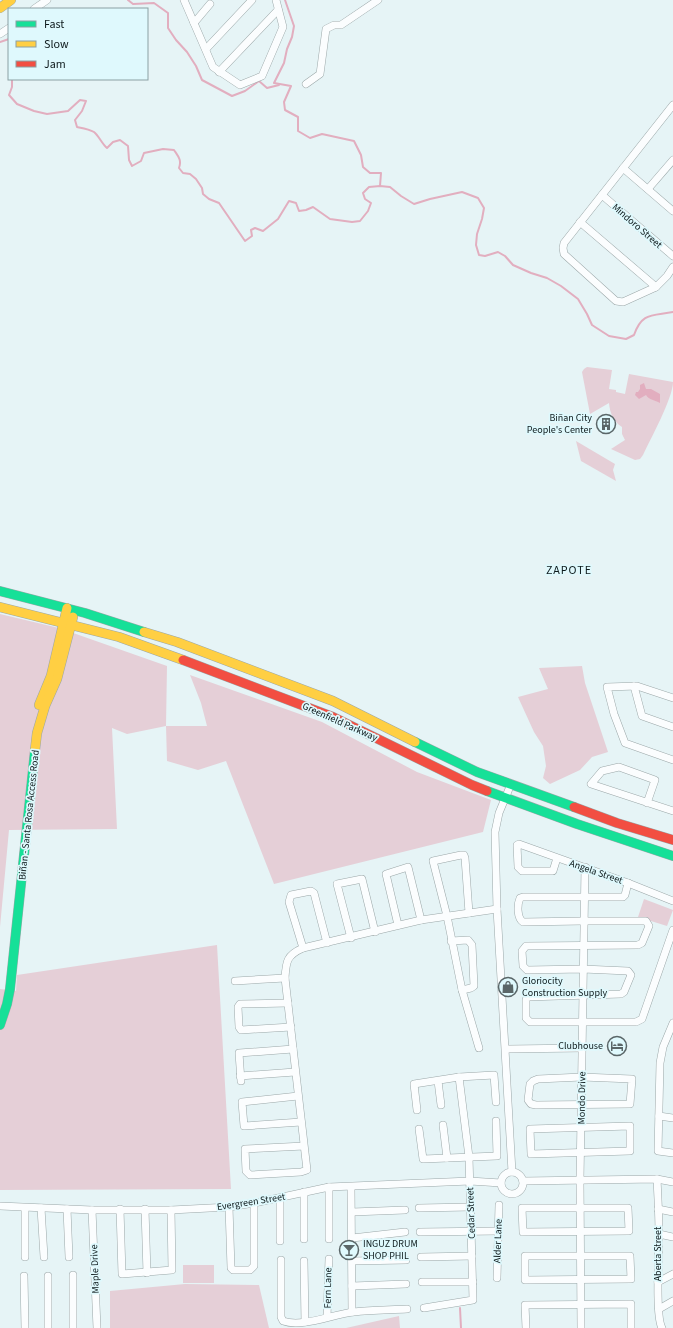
<svg xmlns="http://www.w3.org/2000/svg" width="673" height="1328" viewBox="0 0 673 1328" font-family="'Source Sans 3',sans-serif">
	<rect width="100%" height="100%" fill="#e6f4f6"/>
	<g fill="#e5cfd7">
		<path d="M587,367L612,370L609,389L616,390V392L625,394L629,374L673,382C673,398 650,440 643,455L640,459L635,460L611,449L625,440L622,434V427C613,421 610,413 609,403L590,414L582,372L584,369Z"/>
		<path d="M576,441L615,464L613,470L616,481L581,461Z"/>
		<path d="M0,614L59,628L167,666L166,726H207L201,703L190,675L322,722L417,772L491,800L483,832L274,884L226,761L198,770L167,761L166,726L127,734L112,728L117,829L9,830L0,927Z"/>
		<path d="M582,666L585,683L608,752L592,757L580,770L550,784L543,778L546,766L543,746L534,732L518,697L548,689L539,668Z"/>
		<path d="M644,899L673,910L667,926L638,917Z"/>
		<path d="M217,945L231,1189L0,1190V989L16,991L17,975Z"/>
		<rect x="183" y="1265" width="31" height="18"/>
		<path d="M185,1284L259,1285L269,1328H110V1291Z"/>
		<path d="M399,1316L400,1328H346Z"/>
	</g>
	<path fill="#e2aebf" d="M644,383L646,389H651L660,394V403C655,400 649,400 646,395L639,399L635,395L636,392H638L640,389V385Z"/>
	<g fill="none" stroke-linecap="round" stroke-linejoin="round">
		<g stroke="#e2aebf" stroke-width="2">
			<path d="M128,0L133,4L154,3L168,13V28L176,40L187,52L196,66L202,80L232,96L245,91L259,81L267,88L279,85"/>
			<path d="M285,0L294,26L292,37L287,49L284,63L274,83L291,86L284,102L285,110L298,117V131L310,138L322,134L354,141L361,155L363,167L370,173H381L380,186"/>
			<path d="M0,42L9,39"/>
			<path d="M12,79V87L9,95L17,104L34,111L47,114L68,111L80,100L86,101L82,111L75,120L77,127C82,128 89,129 94,132C99,136 102,144 107,148L113,142L120,140L128,146L129,160L132,166L141,161L144,153L163,149L174,150C178,156 182,160 179,168L183,173L190,174L196,179L202,188L203,194L209,199L219,203L245,241L252,236L251,230L255,228L263,231L278,219L289,201L296,203L299,211L306,210L313,207L330,219L352,222L360,221L368,211L371,203L365,199L363,193L369,187L380,186L390,187L401,196L414,204L430,199L462,192L478,198L484,208L482,219L477,234L476,245L479,255L485,256L498,252L505,256L513,265L531,273L547,278L561,286L578,299L587,314L592,325L609,336L626,339L634,335C642,312 652,316 673,312"/>
			<path d="M460,1308L461,1328"/>
		</g>
		<g stroke="#9ba7a8" stroke-width="8">
			<g id="street">
				<path d="M184,0L213,67L240,85L262,76L283,27L276,0"/>
				<path d="M34,9L47,0"/>
				<path d="M194,23L210,4"/>
				<path d="M0,34L9,28"/>
				<path d="M206,49L252,0"/>
				<path d="M219,72L278,10"/>
				<path d="M306,84L320,74L326,29L334,25H341L378,0"/>
				<path d="M673,105L564,243L563,248L564,254L616,301L623,302L656,287L667,276L673,267"/>
				<path d="M623,168L673,211"/>
				<path d="M648,189L673,160"/>
				<path d="M602,195L673,256"/>
				<path d="M580,222L656,287"/>
				<path d="M634,686L642,716L673,727"/>
				<path d="M673,698L637,686L607,687L614,714L625,743L673,760"/>
				<path d="M511,784L499,813L495,832L497,909L512,1172"/>
				<path d="M647,803L655,780L619,767L602,771L591,784L673,811"/>
				<path d="M557,858L553,871H522L518,867L517,845L519,844L628,883L673,901"/>
				<path d="M628,883L625,895L623,897H523L520,898C517,905 517,918 523,922L583,921H646L649,926L642,943L638,945L526,946L522,951L523,966L527,970L583,969L628,971L631,975L624,992L621,994L527,997L526,1000V1018L530,1022H636L642,1019L673,930"/>
				<path d="M469,913L465,858L464,855H461L433,861L447,916L462,990L479,1048"/>
				<path d="M398,925L386,874L408,867L421,920"/>
				<path d="M351,938L337,884L362,879L375,932"/>
				<path d="M451,941L468,940L472,945L474,986L471,988L462,990"/>
				<path d="M327,943L314,893L311,891L291,895L289,902L303,948L421,920L497,909"/>
				<path d="M303,948C287,955 286,961 285,978L307,1170L301,1172L250,1175L246,1171L245,1149L304,1146"/>
				<path d="M235,981L285,978"/>
				<path d="M288,1003L240,1004L238,1007L239,1027L241,1030L291,1027"/>
				<path d="M673,1023L663,1047L660,1063L658,1151L673,1153"/>
				<path d="M506,1049L583,1048"/>
				<path d="M240,1076L295,1072"/>
				<path d="M582,1077L632,1079L630,1104L536,1105L531,1104L528,1100L530,1084L533,1081L538,1079Z"/>
				<path d="M241,1081L239,1053L293,1049"/>
				<path d="M438,1081L441,1105"/>
				<path d="M298,1096L242,1102L244,1126L301,1122"/>
				<path d="M417,1110L414,1084L459,1077L494,1075L496,1102"/>
				<path d="M659,1116L673,1118"/>
				<path d="M443,1125L447,1158"/>
				<path d="M630,1126V1151L531,1154L530,1129Z"/>
				<path d="M419,1129L423,1159L497,1156L496,1121"/>
				<circle cx="512" cy="1183" r="11"/>
				<path d="M657,1179C658,1198 659,1216 659,1235C659,1253 655,1316 662,1328"/>
				<path d="M523,1181L657,1179L673,1182"/>
				<path d="M329,1187V1239"/>
				<path d="M351,1187L352,1312"/>
				<path d="M0,1206L92,1210H171L229,1207L254,1203L329,1187L470,1181L501,1183"/>
				<path d="M229,1207L231,1268L233,1270H250L254,1266V1203"/>
				<path d="M41,1208L44,1257"/>
				<path d="M419,1208L470,1207"/>
				<path d="M522,1208H628L629,1231L523,1232Z"/>
				<path d="M67,1209L69,1257"/>
				<path d="M120,1209L122,1274L172,1270L171,1210"/>
				<path d="M145,1209L147,1273"/>
				<path d="M658,1209L673,1212"/>
				<path d="M92,1210L97,1328"/>
				<path d="M352,1212L405,1210"/>
				<path d="M420,1232L498,1231"/>
				<path d="M659,1234L673,1237"/>
				<path d="M352,1238L405,1232"/>
				<path d="M304,1239V1192"/>
				<path d="M280,1241V1198"/>
				<path d="M525,1256H630L631,1279L525,1280Z"/>
				<path d="M25,1257V1208"/>
				<path d="M421,1257L472,1256"/>
				<path d="M281,1260V1317L283,1321C302,1328 333,1314 354,1312C371,1310 389,1310 407,1309"/>
				<path d="M304,1261L305,1322"/>
				<path d="M352,1261L406,1260"/>
				<path d="M73,1275V1328"/>
				<path d="M24,1276L25,1328"/>
				<path d="M48,1276V1328"/>
				<path d="M497,1278L499,1205"/>
				<path d="M422,1282H473"/>
				<path d="M658,1282L673,1274"/>
				<path d="M352,1286L406,1284"/>
				<path d="M424,1308L473,1300L469,1157L459,1077"/>
				<path d="M659,1309L673,1301"/>
				<path d="M327,1317L329,1259"/>
				<path d="M526,1328L525,1305L631,1304V1328"/>
				<path d="M581,1328L580,1180L585,867"/>
			</g>
		</g>
		<g stroke="#9ba7a8" stroke-width="10">
			<g id="fast">
				<path d="M0,591L85,613L144,632"/>
				<path d="M415,742L477,772L574,807"/>
				<path d="M487,791L577,824L673,856"/>
				<path d="M0,1025L7,1004L10,989L35,750"/>
			</g>
		</g>
		<g stroke="#9ba7a8" stroke-width="10">
			<g id="slow">
				<path d="M0,8L11,0"/>
				<path d="M0,607L119,637L183,660"/>
				<path d="M144,632L177,642L333,701L415,742"/>
				<path d="M39,705L51,676L67,608"/>
				<path d="M35,750L37,733L45,706L57,679L73,617"/>
			</g>
		</g>
		<g stroke="#9ba7a8" stroke-width="10">
			<g id="jam">
				<path d="M183,660L333,717L472,785L487,791"/>
				<path d="M574,807L617,823L673,840"/>
			</g>
		</g>
		<use href="#street" stroke="#fbfdfe" stroke-width="7"/>
		<use href="#fast" stroke="#16e098" stroke-width="9"/>
		<use href="#slow" stroke="#ffcf43" stroke-width="9"/>
		<use href="#jam" stroke="#f24e42" stroke-width="9"/>
	</g>
	<defs>
		<g id="building-ring" transform="scale(1)"><circle r="9.5" fill="#dff9fd" stroke="#5a6668" stroke-width="1.5"/><path d="M-4-6H4V6H1V3H-1V6H-4ZM-2.5-4.3h1.7v1.8h-1.7ZM.8-4.3h1.7v1.8H.8ZM-2.5-1h1.7V.8h-1.7ZM.8-1h1.7V.8H.8Z" fill="#5a6668"/></g>
		<g id="shop-ring" transform="scale(1)"><circle r="9.5" fill="#dff9fd" stroke="#5a6668" stroke-width="1.5"/><path d="M-5-2.5h2.3a2.7 3.5 0 0 1 5.4 0H5L5.5 6h-11ZM-1.5-2.5h3a1.5 2.3 0 0 0-3 0Z" fill="#5a6668"/></g>
		<g id="hotel-ring" transform="scale(1)"><circle r="9.5" fill="#dff9fd" stroke="#5a6668" stroke-width="1.5"/><path d="M-6-4.5h1.5V1H6V5H4.5V3h-9V5H-6ZM-4 0a1.8 1.8 0 1 1 3.6 0ZM.5 0V-2.5h3Q6-2.5 6 0Z" fill="#5a6668"/></g>
		<g id="bar-ring" transform="scale(1)"><circle r="9.5" fill="#dff9fd" stroke="#5a6668" stroke-width="1.5"/><path d="M-6-5H6L.8 .8V4.5H3.5V6h-7V4.5H-.8V.8Z" fill="#5a6668"/></g>
	</defs>
	<g fill-rule="evenodd">
		<use href="#building-ring" x="606" y="424"/>
		<use href="#shop-ring" x="508" y="987"/>
		<use href="#hotel-ring" x="617" y="1046"/>
		<use href="#bar-ring" x="349" y="1250"/>
	</g>
	<g text-anchor="middle" dominant-baseline="central" stroke-width="3.5" stroke-linejoin="round" paint-order="stroke">
		<g font-size="10" fill="#0e1a1c" stroke="#dff9fd">
			<text transform="translate(637 226) rotate(41)">Mindoro Street</text>
			<text transform="translate(340 722) rotate(24)">Greenfield Parkway</text>
			<text transform="translate(29 815) rotate(-84)">Biñan - Santa Rosa Access Road</text>
			<text transform="translate(596 872) rotate(19)">Angela Street</text>
			<text transform="translate(582 1098) rotate(-89)">Mondo Drive</text>
			<text transform="translate(251 1202) rotate(-9)">Evergreen Street</text>
			<text transform="translate(471 1213) rotate(-92)">Cedar Street</text>
			<text transform="translate(498 1241) rotate(-88)">Alder Lane</text>
			<text transform="translate(658 1254) rotate(-90)">Aberta Street</text>
			<text transform="translate(95 1269) rotate(-92)">Maple Drive</text>
			<text transform="translate(328 1288) rotate(-89)">Fern Lane</text>
		</g>
		<g font-size="10" fill="#0e1a1c" stroke="#dff9fd" text-anchor="end">
			<text x="592" y="418">Biñan City<tspan x="592" dy="12">People's Center</tspan></text>
			<text x="522" y="981" text-anchor="start">Gloriocity<tspan x="522" dy="12">Construction Supply</tspan></text>
			<text x="603" y="1046">Clubhouse</text>
			<text x="363" y="1244" text-anchor="start">INGUZ DRUM<tspan x="363" dy="12">SHOP PHIL</tspan></text>
		</g>
		<g font-size="12" letter-spacing="1" fill="#0e1a1c" stroke="#dff9fd">
			<text x="569" y="570">ZAPOTE</text>
		</g>
	</g>
	<rect x="8" y="8" width="140" height="72" fill="#dff9fd" stroke="#8ba0a3"/>
	<rect x="16" y="21" width="20" height="6" fill="#16e098" stroke="#8ba0a3"/>
	<text x="44" y="28" font-size="12" fill="#0e1a1c">Fast</text>
	<rect x="16" y="41" width="20" height="6" fill="#ffcf43" stroke="#8ba0a3"/>
	<text x="44" y="48" font-size="12" fill="#0e1a1c">Slow</text>
	<rect x="16" y="61" width="20" height="6" fill="#f24e42" stroke="#8ba0a3"/>
	<text x="44" y="68" font-size="12" fill="#0e1a1c">Jam</text>
</svg>
